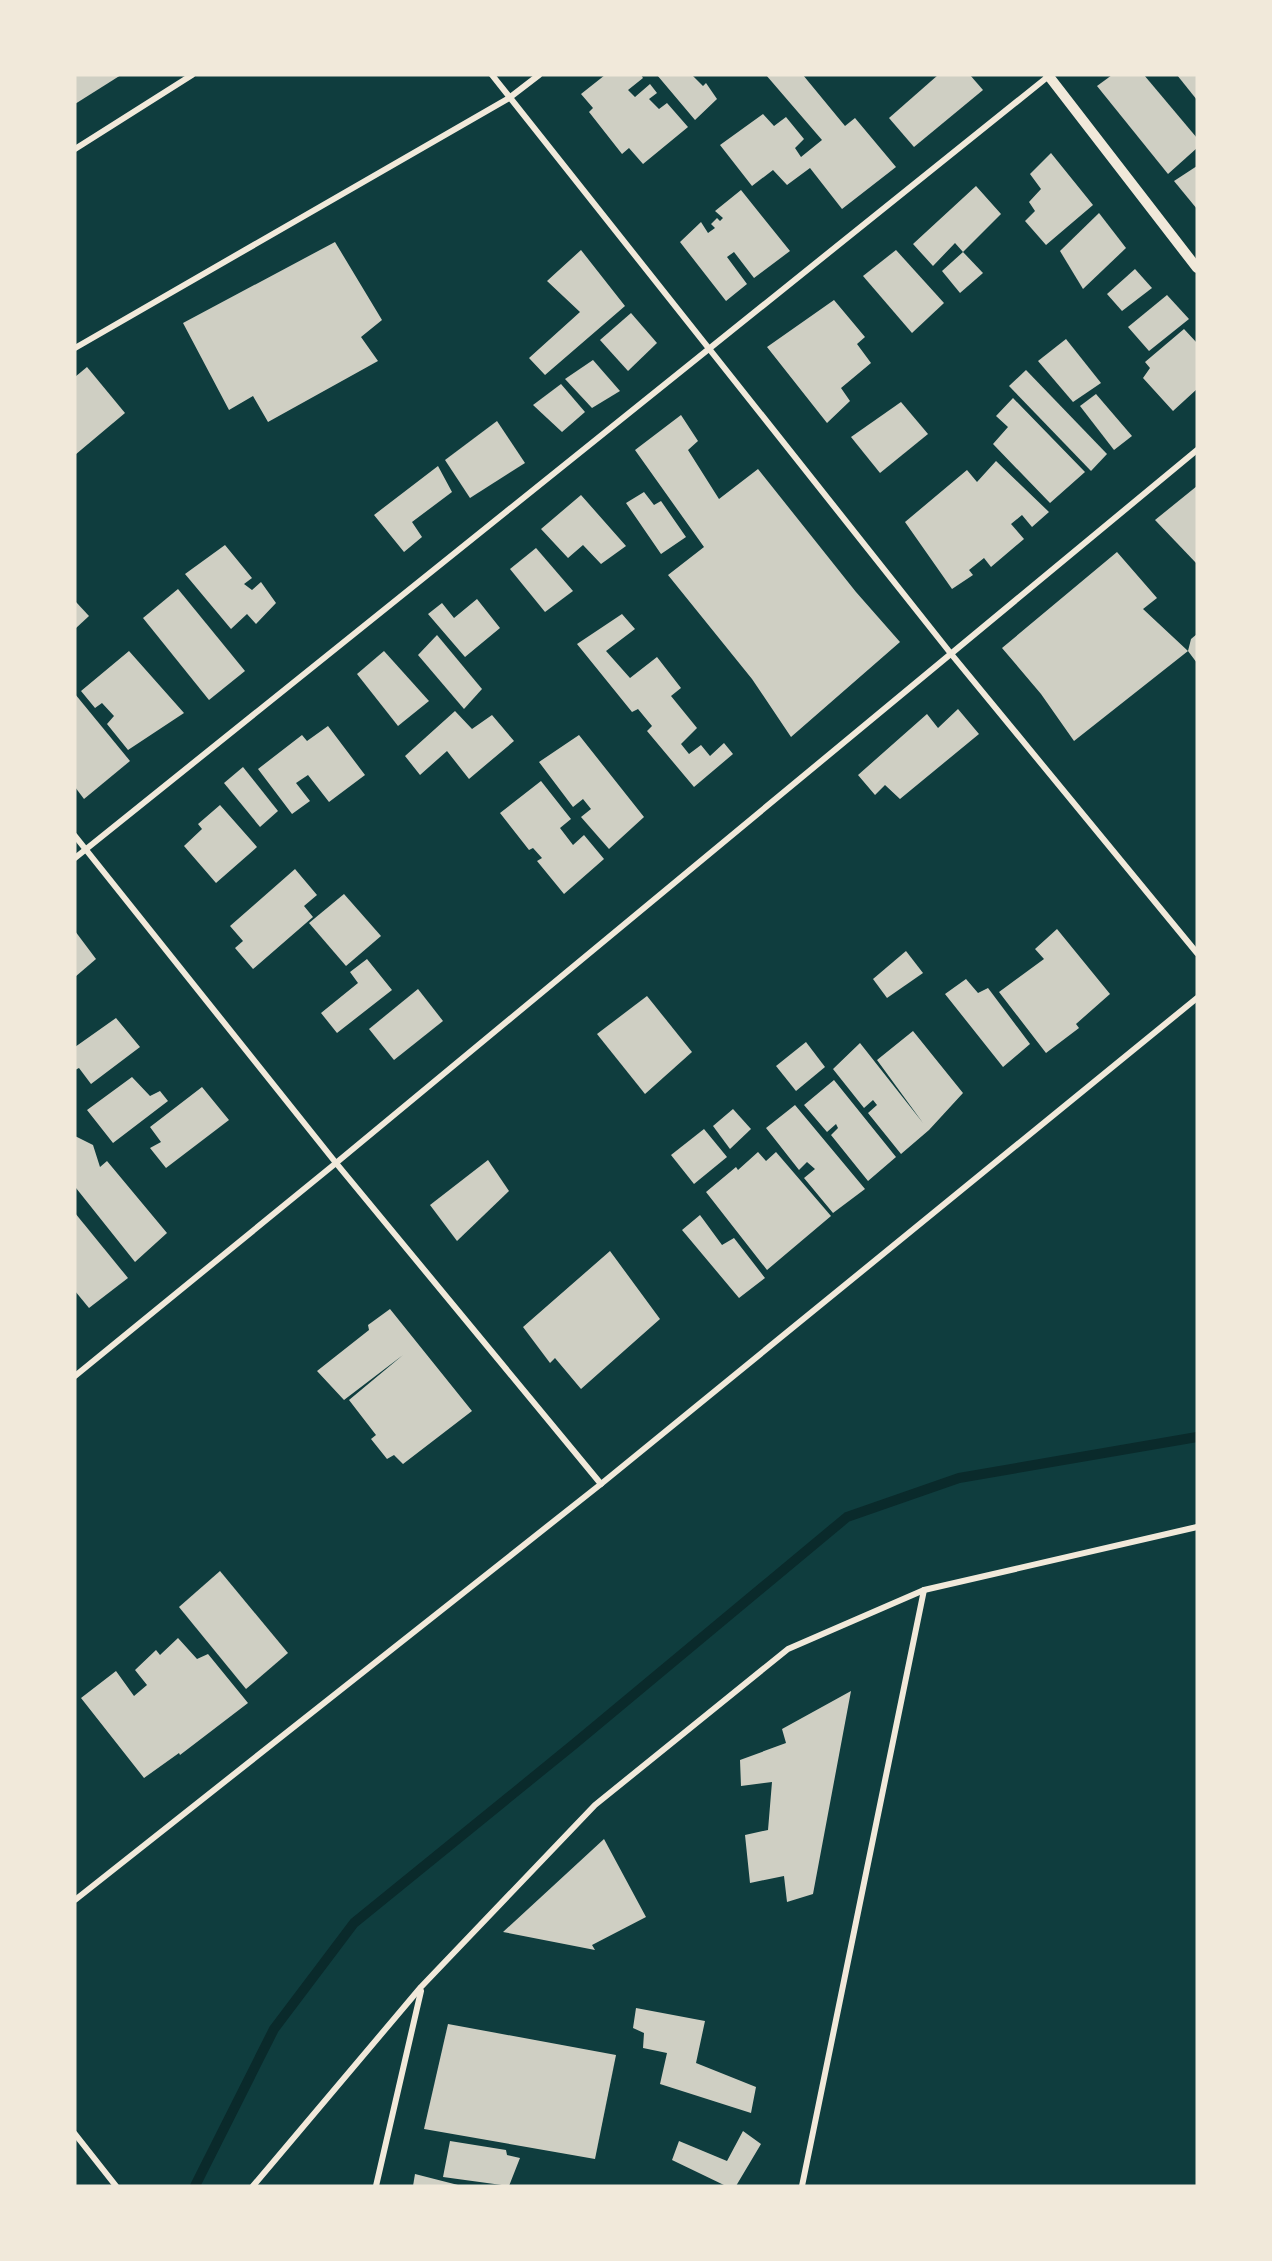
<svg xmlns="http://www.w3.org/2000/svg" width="1272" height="2261" viewBox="0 0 1272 2261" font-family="Merriweather,serif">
	<rect width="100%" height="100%" fill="#0f3d3e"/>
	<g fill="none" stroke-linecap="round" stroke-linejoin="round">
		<path stroke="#0a2a2b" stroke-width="10" d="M195,2186L274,2029L354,1923L573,1745L847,1517L959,1478L1197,1437"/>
	</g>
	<g fill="#cfcfc3">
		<path d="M75,75H121L75,104Z"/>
		<path d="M605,75H641L643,78L628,90L635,97L650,84L657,93L649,99L659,109L667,103L688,127L643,164L629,148L622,154L589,112L593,108L581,94Z"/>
		<path d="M657,75H692L703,86L706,83L717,99L695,120Z"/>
		<path d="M766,75H803L845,126L855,118L896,167L842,209L810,168L787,185L773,170L752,186L720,145L763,114L774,126L786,117L804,139L795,148L801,157L822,140Z"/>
		<path d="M938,75H970L983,90L914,147L889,118Z"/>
		<path d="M1112,75H1144L1197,138V148L1168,174L1097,86Z"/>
		<path d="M1177,75H1197V100Z"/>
		<path d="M1051,153L1093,205L1046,245L1025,221L1035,211L1029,202L1041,189L1030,174Z"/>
		<path d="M1197,166V209L1174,181Z"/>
		<path d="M976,186L1001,214L963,252L955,243L933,266L913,244Z"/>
		<path d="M741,190L790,251L754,278L734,252L727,257L747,284L726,301L680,242L701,222L708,233L715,228L711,224L717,218L720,221L723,218L715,211Z"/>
		<path d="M1099,213L1126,248L1083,289L1060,251Z"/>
		<path d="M335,242L382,320L361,337L378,361L268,422L253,396L229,410L183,323Z"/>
		<path d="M581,250L625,306L545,375L529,358L580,312L547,281Z"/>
		<path d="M896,250L944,303L912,333L863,276Z"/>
		<path d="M963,252L983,273L960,293L942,271Z"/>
		<path d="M1135,269L1152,288L1122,311L1107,294Z"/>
		<path d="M1167,295L1189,319L1149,351L1128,327Z"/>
		<path d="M834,300L865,337L857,344L871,363L841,388L850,401L827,423L767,347Z"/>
		<path d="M631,313L657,343L628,371L600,340Z"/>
		<path d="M1184,329L1197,343V389L1173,411L1143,378L1150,368L1145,362Z"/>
		<path d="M1066,339L1101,383L1073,402L1038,361Z"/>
		<path d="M593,360L620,391L592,408L565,379Z"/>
		<path d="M87,367L125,413L75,455V377Z"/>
		<path d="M1026,370L1107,454L1091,471L1009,386Z"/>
		<path d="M561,384L585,412L562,432L533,405Z"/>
		<path d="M1096,394L1132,436L1114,450L1080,406Z"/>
		<path d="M1013,398L1085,472L1050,503L993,444L1008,427L996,416Z"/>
		<path d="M901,402L928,434L880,473L851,437Z"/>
		<path d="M681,415L698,441L688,450L719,499L758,469L856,592L900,642L791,737L752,679L668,575L704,547L635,450Z"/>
		<path d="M497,421L525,463L470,498L445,460Z"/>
		<path d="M996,461L1049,512L1032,527L1022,515L1011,524L1024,539L991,567L984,558L969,570L973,575L952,589L905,522L967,470L977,482Z"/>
		<path d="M438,466L452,492L412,522L422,537L404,552L374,515Z"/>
		<path d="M1197,486V564L1155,520Z"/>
		<path d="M644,492L654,505L661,501L686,537L661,554L626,503Z"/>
		<path d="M581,495L626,546L601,564L583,545L568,558L541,529Z"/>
		<path d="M225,545L252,578L244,584L252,590L261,582L276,603L256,624L247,614L231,629L185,574Z"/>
		<path d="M536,548L573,591L545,612L510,569Z"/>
		<path d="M1117,552L1157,598L1143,609L1188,651L1191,639L1197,634V663L1188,651L1074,741L1041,694L1002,648Z"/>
		<path d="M178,589L245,671L209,700L143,618Z"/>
		<path d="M477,599L500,628L465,657L428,614L442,603L454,618Z"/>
		<path d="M76,602L89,616L75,629V603Z"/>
		<path d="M622,614L635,629L606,651L630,678L657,657L681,688L671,696L697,728L681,744L689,754L701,745L710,756L724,743L733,754L694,787L647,731L652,726L638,709L632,712L577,644Z"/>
		<path d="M437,635L482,689L464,709L418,655Z"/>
		<path d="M129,651L184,713L128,750L107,724L114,716L102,703L95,708L81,691Z"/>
		<path d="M384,651L429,701L398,726L357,674Z"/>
		<path d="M75,694L130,761L84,799L75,787Z"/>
		<path d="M958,709L979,734L900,799L885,785L875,795L858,775L927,714L938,728Z"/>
		<path d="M455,711L472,729L492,715L514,741L469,779L447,751L420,775L405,756Z"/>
		<path d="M328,726L365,775L329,802L308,775L296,783L310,801L292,814L258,769L302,735L307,741Z"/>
		<path d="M579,735L644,817L609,849L581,817L591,809L583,799L573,807L539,762Z"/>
		<path d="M243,767L278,811L260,827L224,783Z"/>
		<path d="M541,781L571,819L560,828L573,845L584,835L604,859L564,894L537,861L542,858L533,848L529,850L500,813Z"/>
		<path d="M220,805L257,847L216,883L184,846L202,829L198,824Z"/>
		<path d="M295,869L317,895L304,906L313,917L253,969L235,948L243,941L230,926Z"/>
		<path d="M344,894L381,936L346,966L309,923Z"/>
		<path d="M1057,929L1110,994L1076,1024L1079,1028L1046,1053L999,992L1044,959L1035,949Z"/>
		<path d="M75,931L96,959L75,977Z"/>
		<path d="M906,951L923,973L887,998L873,979Z"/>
		<path d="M367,959L392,990L337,1033L321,1013L358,983L350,972Z"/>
		<path d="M966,979L978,993L988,988L1030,1044L1003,1067L945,994Z"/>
		<path d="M418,989L443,1021L394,1060L369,1029Z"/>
		<path d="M647,996L692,1052L645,1094L597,1034Z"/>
		<path d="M116,1018L140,1047L91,1084L79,1068L75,1070V1047Z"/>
		<path d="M913,1031L963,1093L929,1130L901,1154L868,1113L877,1105L873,1100L864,1108L833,1069L860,1043L923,1123L877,1060Z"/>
		<path d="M806,1042L825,1067L796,1091L776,1066Z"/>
		<path d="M132,1077L150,1096L160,1091L168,1101L113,1143L87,1110Z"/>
		<path d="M834,1080L896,1157L868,1181L831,1135L838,1128L836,1124L827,1132L804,1105Z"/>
		<path d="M202,1087L229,1120L166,1168L150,1148L161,1142L150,1127Z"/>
		<path d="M795,1105L865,1189L833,1213L804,1178L815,1169L807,1162L799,1170L766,1128Z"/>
		<path d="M733,1109L751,1129L730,1149L713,1126Z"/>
		<path d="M704,1129L727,1157L694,1184L671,1155Z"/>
		<path d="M75,1136L93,1145L100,1167L107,1161L167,1233L135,1262L76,1188H75Z"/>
		<path d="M758,1152L766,1161L776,1152L831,1216L767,1270L706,1192L736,1167L738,1170Z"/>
		<path d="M488,1160L509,1191L457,1241L430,1205Z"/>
		<path d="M75,1213L128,1278L89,1308L75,1291Z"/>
		<path d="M700,1215L722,1245L734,1238L765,1278L739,1298L682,1230Z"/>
		<path d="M610,1251L660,1319L581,1389L555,1358L550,1363L523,1327Z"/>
		<path d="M390,1309L472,1411L403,1464L394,1455L387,1459L371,1439L376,1435L349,1400L403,1355L344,1400L317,1371L369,1330L368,1325Z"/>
		<path d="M220,1571L288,1653L246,1689L179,1607Z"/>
		<path d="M178,1638L197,1659L208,1654L248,1703L180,1755L179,1753L144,1778L81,1698L116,1671L134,1696L147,1685L135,1670L156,1650L160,1655Z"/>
		<path d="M851,1691L813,1894L787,1902L784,1876L750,1883L745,1835L768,1830L772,1782L741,1786L740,1760L786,1743L782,1729Z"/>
		<path d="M604,1839L646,1917L592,1945L595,1950L503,1932Z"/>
		<path d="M636,2008L705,2021L696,2063L756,2087L751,2113L660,2084L667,2053L643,2048L644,2033L633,2028Z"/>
		<path d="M448,2024L616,2055L595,2159L424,2129Z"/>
		<path d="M743,2131L761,2144L736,2186H726L672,2160L679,2141L727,2161Z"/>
		<path d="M450,2141L506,2150L507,2155L520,2158L509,2186L443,2177Z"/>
		<path d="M415,2174L458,2185V2186H413Z"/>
	</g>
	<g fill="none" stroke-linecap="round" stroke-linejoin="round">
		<g stroke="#f1e9da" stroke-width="6">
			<path d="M492,75L952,655L1197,953"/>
			<path d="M75,149L192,75"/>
			<path d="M75,348L509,98L539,75"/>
			<path d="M75,836L336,1163L601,1484"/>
			<path d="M75,858L1050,75"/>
			<path d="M75,1376L336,1163L1197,450"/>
			<path d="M75,1900L601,1484L1197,998"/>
			<path d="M75,2134L116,2186"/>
			<path d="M253,2186L421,1987L595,1805L788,1649L924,1590L1197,1527"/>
			<path d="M376,2186L421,1991"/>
			<path d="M802,2186L924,1590"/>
		</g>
		<path stroke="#f1e9da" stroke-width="10" d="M1048,75L1197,268"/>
	</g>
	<rect width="1272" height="2261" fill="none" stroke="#f1e9da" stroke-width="153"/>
</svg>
